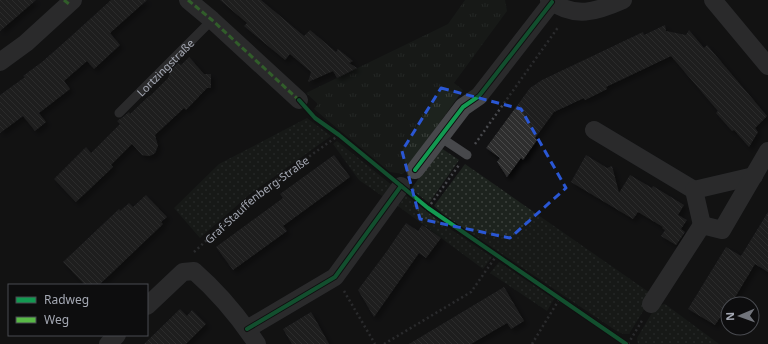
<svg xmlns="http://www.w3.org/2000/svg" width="768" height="344" viewBox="0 0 768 344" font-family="'Noto Sans',sans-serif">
	<defs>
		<pattern id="grass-dots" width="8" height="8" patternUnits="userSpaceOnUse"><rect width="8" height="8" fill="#1d231e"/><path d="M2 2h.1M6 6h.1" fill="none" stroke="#3b403c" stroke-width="1.8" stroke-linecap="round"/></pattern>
		<pattern id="park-tufts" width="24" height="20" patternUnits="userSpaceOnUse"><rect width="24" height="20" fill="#1d231e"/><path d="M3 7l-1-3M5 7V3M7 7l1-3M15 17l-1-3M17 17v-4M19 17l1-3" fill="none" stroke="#3b403c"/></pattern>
		<pattern id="building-back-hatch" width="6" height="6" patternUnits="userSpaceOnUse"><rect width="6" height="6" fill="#2d2d2e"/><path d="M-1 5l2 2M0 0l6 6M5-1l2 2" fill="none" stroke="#48494a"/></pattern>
		<filter id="shadow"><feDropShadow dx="3.5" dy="3.5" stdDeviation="2" flood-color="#0009"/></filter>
	</defs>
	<rect width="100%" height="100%" fill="#121213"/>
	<g fill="url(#grass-dots)">
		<path d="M307,118L331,136L250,194L200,238L174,208L219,164Z"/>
		<path d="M337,141L393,186L385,198L359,180L333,144Z"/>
		<path d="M441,148L459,160L429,203L411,189Z"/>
		<path d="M465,164L653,295L629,334H624L618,332L444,215L434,206Z"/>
		<path d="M406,195L440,222L492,257L483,269L398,206Z"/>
		<path d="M499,262L554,299L547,311L490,273Z"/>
		<path d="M665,304L719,344H638L637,338L656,306Z"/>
	</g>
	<path fill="url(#park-tufts)" d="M465,0H505L507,11L454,83L463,90L403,174L390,172L314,109L318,104L306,93L448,24Z"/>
	<g fill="url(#building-back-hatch)" filter="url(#shadow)">
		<path d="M0,0H36L0,31Z"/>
		<path d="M111,0H147L110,33L120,45L94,69L87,61L64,81L70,89L39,113L46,122L35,131L23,116L0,133V95L25,77L23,76L42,62L68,39Z"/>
		<path d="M220,0H261L304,36L310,30L336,52L338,49L353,61L349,63L357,68L337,78L333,71L308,82L311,72L290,54L285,60L244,26L247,23Z"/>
		<path d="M665,25L666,31L686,35L689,30L704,48L707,45L767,116L755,128L758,132L749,147L734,130L732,131L716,113L718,111L671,56L606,87L607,89L585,100L584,98L554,112L535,138L537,140L523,160L521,158L507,177L497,162L500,158L486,148L530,88L542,80L643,32L644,35Z"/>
		<path d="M189,57L204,74H211V88H207L186,110L184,108L155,135L158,146L155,153L152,155L148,156L142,155L132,144L111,165L113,167L76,202L54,179L86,147L91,153L120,124L117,121L123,117L129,112L130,114L149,96H150L168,78L171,70L178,63L181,65Z"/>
		<path d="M334,155L350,177L283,226L287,231L233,270L216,247L283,198L280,194Z"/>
		<path d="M586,155L607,168L612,166L619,193L630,175L652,188L653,186L684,205L678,215L687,220L681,229L685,232L676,245L661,236L665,230L662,228L663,227L638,212L633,219L571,182Z"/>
		<path d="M146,195L167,217L161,222L163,224L99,285H85L63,262L119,209L120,211L129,203L133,207Z"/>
		<path d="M768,212V272L755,264L731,304H728V309L723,317L721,316L715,325L688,309L726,247L741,256Z"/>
		<path d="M406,223L418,231L422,225L441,238L426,258L419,253L374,317L358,290L387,251Z"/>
		<path d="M504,287L524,321L511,329L507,323L471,344H409Z"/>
		<path d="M180,309L187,316L192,310L206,324L186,344H144Z"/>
		<path d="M311,312L319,326L329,344H292L283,329Z"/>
	</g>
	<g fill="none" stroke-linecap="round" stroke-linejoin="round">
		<g stroke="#48494d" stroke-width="2.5" stroke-dasharray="2 3" stroke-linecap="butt">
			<path d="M475,144L559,26"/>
			<path d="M428,208L459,165"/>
			<path id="s1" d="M194,252L253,197L339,135"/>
			<path d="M344,291L375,344"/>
			<path d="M384,344L471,292L497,255"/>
			<path d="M532,344L560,298"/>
			<path d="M628,344L643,319"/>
		</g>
		<g stroke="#47484b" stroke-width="9">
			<path id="s2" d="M119,113L212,20"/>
			<path d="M440,137L467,155"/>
		</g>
		<g stroke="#47484b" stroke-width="18">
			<path d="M188,0L212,20L299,100"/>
			<path d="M549,0C575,19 596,12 623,0"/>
			<path d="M713,0L768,66"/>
			<path d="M0,62L26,43L73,0"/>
			<path d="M594,130L694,190"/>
			<path d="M415,170L463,107L479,96L552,2"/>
			<path d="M702,225L694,190L754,176"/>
			<path d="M651,304L702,225L722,230L768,151"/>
			<path d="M147,306L183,272L194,271C218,292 239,317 257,344"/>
			<path d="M247,329L335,277L401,186"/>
			<path d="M108,344L117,335"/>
		</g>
		<g stroke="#58b947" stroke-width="3" stroke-dasharray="6 3" stroke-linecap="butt">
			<path d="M64,0L69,4"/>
			<path d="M188,0L212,20L301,102"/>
		</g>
		<g stroke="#0d0d0e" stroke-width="6">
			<g id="cycleway">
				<path d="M299,100L315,118L339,135L428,208L626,344"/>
				<path d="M415,170L463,107L479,96L552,2"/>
				<path d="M247,329L335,277L401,186"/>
			</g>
		</g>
		<use href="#cycleway" stroke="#139951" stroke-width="4"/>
	</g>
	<path d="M0 0H768V344H0ZM441,88L521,109L566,188L510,238L420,219L402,151Z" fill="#121213" fill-opacity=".55" fill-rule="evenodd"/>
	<path fill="none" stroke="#2a57d4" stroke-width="3" stroke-dasharray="8 5" stroke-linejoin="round" d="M441,88L521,109L566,188L510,238L420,219L402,151Z"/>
	<g text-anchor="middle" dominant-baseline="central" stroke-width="3" stroke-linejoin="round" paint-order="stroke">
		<g font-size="11" fill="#a4a8b3" stroke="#0d0d0e">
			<text stroke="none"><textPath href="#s2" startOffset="65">Lortzingstraße</textPath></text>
			<text stroke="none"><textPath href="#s1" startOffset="82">Graf-Stauffenberg-Straße</textPath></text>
		</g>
	</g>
	<rect x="8" y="284" width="140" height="52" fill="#0d0d0e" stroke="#494b50"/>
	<rect x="16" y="297" width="20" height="6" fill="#139951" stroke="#494b50"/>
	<text x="44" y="304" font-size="12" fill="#a4a8b3">Radweg</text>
	<rect x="16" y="317" width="20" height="6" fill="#58b947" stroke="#494b50"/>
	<text x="44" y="324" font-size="12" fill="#a4a8b3">Weg</text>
	<g transform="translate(740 316) rotate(268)"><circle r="19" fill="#0d0d0e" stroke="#494b50"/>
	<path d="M0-3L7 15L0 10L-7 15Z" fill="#71747b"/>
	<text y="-6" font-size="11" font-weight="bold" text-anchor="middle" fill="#a4a8b3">N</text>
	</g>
</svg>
